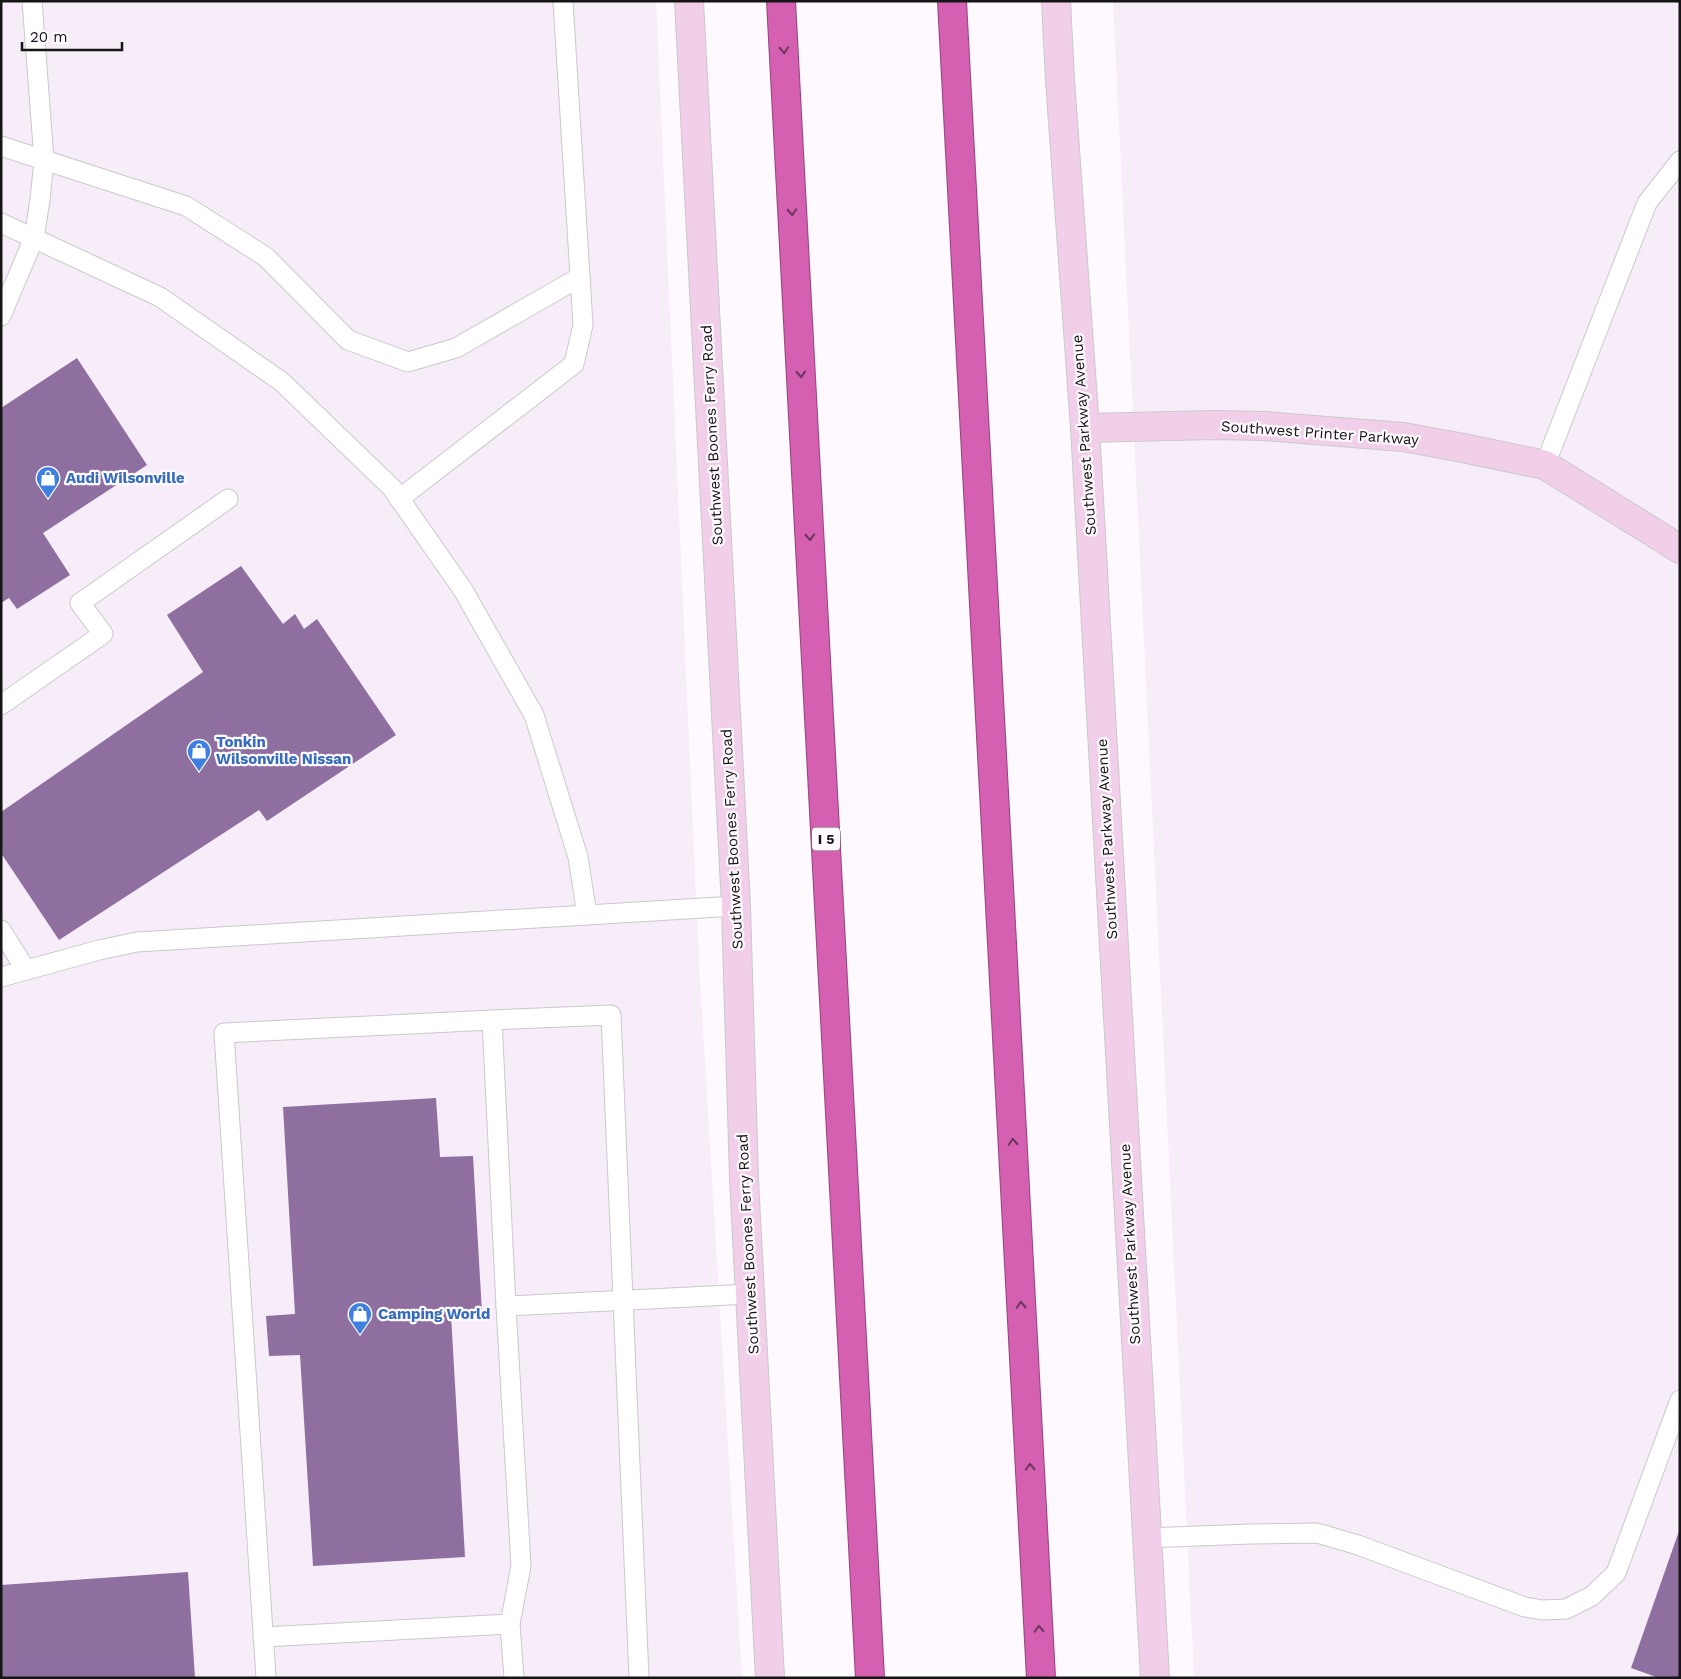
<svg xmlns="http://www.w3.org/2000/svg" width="1681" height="1679" viewBox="0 0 1681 1679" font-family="'Work Sans',sans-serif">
	<rect width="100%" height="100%" fill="#fdf9fe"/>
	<g fill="#f6edf8">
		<path d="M1,1H656L699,963L742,1678H1Z"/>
		<path d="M1113,1H1680V1678H1194Z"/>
	</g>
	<g fill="#8e6fa0">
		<path d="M77,358L147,465L43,533L70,575L17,609L9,598L1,603V408Z"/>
		<path d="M241,566L283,624L295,614L304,629L317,619L396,735L267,821L259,810L59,940L1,853V812L203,672L167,615Z"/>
		<path d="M436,1098L440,1157L473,1156L482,1313L451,1315L465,1557L313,1566L300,1355L269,1356L266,1316L295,1314L283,1107Z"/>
		<path d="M1679,1531L1680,1678H1659L1631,1668Z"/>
		<path d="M188,1572L195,1678H1V1585Z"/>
	</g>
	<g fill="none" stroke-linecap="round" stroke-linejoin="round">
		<g stroke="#cbc8cc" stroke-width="21">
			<g id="lane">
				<path d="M1,146L186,206L266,257L348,340L408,362L456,348L580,277"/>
				<path d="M1,223L160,297L282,382L392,488L463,590L534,715L578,857L587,915"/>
				<path d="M1,316L34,238L40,200L44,160L32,1"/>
				<path d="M1545,465L1647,203L1680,161"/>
				<path d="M399,499L574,364L583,325L563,1"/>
				<path d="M1,705L103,634L80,603L228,499"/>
				<path d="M1,930L26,970"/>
				<path d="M1,977L99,950L137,942L736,906"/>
				<path d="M492,1020L611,1015L639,1678"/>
				<path d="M506,1306L521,1566L510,1624L514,1678"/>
				<path d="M1146,1538L1251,1534L1317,1533L1358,1545L1525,1607L1543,1610L1566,1609L1592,1596L1616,1573L1680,1400"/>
				<path d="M263,1637L510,1624"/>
				<path d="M266,1678L224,1033L492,1020L506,1306L750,1294"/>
			</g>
		</g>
		<g stroke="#cbc8cc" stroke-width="30">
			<g id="secondary">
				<path d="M689,1L736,906L744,1179L770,1678"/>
				<path d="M1056,1L1060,80L1085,428L1155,1678"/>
				<path d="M1085,428L1215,425L1264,426L1403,437L1458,447L1545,465L1680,549"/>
			</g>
		</g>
		<g stroke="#92457b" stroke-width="30">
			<g id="highway">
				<path d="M781,1L870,1678"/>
				<path d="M952,1L1041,1678"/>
			</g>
		</g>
		<use href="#lane" stroke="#fff" stroke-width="19"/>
		<use href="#secondary" stroke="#f2cfe8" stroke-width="28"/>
		<use href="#highway" stroke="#d55fb1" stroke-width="28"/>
	</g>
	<defs><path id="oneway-chevron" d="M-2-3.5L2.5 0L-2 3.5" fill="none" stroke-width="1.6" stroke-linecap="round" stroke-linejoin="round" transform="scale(1.25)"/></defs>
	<g stroke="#6c365c">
		<use href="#oneway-chevron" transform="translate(784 50) rotate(87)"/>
		<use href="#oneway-chevron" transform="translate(792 212) rotate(87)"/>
		<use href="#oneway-chevron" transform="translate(801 374) rotate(87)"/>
		<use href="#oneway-chevron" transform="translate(810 537) rotate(87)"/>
		<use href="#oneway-chevron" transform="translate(1013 1142) rotate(-93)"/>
		<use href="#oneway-chevron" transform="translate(1021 1305) rotate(-93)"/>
		<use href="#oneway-chevron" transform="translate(1030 1467) rotate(-93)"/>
		<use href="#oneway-chevron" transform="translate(1039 1629) rotate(-93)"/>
	</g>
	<defs>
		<g id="shop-pin" transform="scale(1.25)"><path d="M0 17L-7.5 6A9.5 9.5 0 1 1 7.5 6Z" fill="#3f7fe0" stroke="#fdf9fe"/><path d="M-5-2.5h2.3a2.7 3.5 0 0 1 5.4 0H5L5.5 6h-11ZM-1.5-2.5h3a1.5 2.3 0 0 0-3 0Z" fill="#fff"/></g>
	</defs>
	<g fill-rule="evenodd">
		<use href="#shop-pin" x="48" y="478"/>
		<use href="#shop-pin" x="199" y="751"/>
		<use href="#shop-pin" x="360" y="1314"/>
	</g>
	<g text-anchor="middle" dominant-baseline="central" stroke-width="4.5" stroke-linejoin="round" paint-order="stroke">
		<rect fill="#fdf9fe" stroke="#5b595c" stroke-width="1" x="812" y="827.5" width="28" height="23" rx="4"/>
		<g font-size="14" font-weight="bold" fill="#161516">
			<text x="826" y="839">I 5</text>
		</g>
		<g font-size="15" fill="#161516" stroke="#fdf9fe">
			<text transform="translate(1320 433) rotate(4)">Southwest Printer Parkway</text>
			<text transform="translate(712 435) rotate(-93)">Southwest Boones Ferry Road</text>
			<text transform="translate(1084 435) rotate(-94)">Southwest Parkway Avenue</text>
			<text transform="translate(732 839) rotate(-93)">Southwest Boones Ferry Road</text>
			<text transform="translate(1107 839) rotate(-93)">Southwest Parkway Avenue</text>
			<text transform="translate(748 1244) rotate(-93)">Southwest Boones Ferry Road</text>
			<text transform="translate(1130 1244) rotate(-93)">Southwest Parkway Avenue</text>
		</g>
		<g font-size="15" font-weight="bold" fill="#366cbe" stroke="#fdf9fe" text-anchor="start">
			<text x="66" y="478">Audi Wilsonville</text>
			<text x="216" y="742">Tonkin<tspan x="216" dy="17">Wilsonville Nissan</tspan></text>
			<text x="378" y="1314">Camping World</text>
		</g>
	</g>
	<rect width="1681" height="1679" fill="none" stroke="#161516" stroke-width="5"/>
	<path d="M22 42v8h100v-8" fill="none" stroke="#161516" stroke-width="2.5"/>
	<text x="30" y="42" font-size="15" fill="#161516" stroke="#fdf9fe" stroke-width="4" paint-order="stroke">20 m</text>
</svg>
